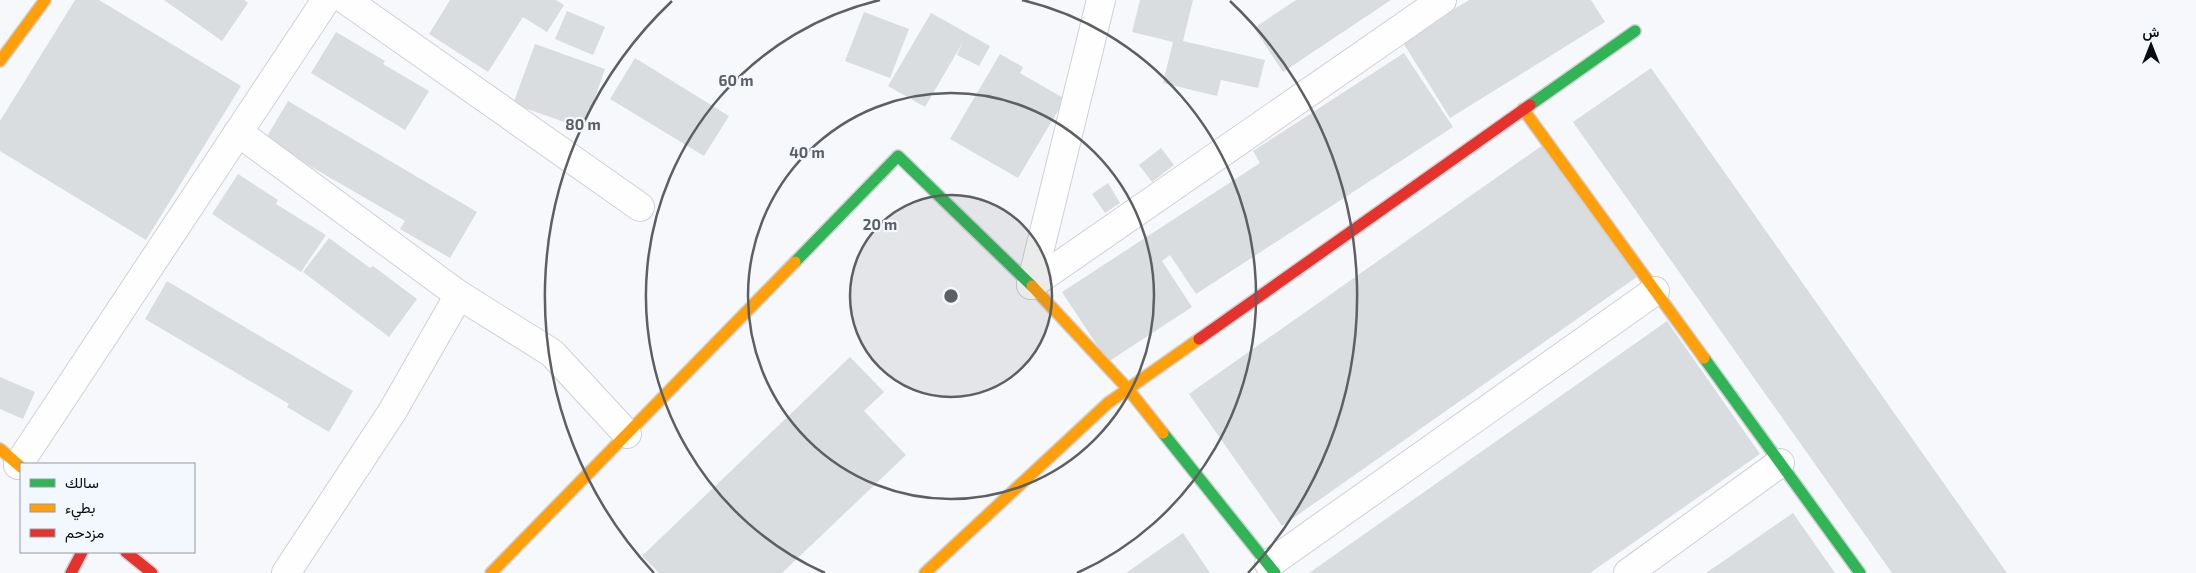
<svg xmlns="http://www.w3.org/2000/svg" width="2196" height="573" viewBox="0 0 2196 573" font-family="'Exo 2',Vazirmatn,sans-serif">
	<rect width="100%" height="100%" fill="#f6f8fb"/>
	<g fill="#dadde0">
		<path d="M75,0H99L241,86L146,240L0,151V121Z"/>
		<path d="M164,0H244L248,3L222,41Z"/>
		<path d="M450,0H556L564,5L547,32L523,17L488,72L429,34Z"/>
		<path d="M1140,0H1193L1183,41L1265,60L1258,88L1221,80L1217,96L1163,83L1173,42L1132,32Z"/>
		<path d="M1296,0H1391L1283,72L1254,28Z"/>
		<path d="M1469,0H1591L1605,22L1450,118L1402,41Z"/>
		<path d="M567,11L605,27L593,55L555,39Z"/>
		<path d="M864,12L909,29L890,78L845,61Z"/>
		<path d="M931,13L990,46L979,66L957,55L963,42L925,107L888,86Z"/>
		<path d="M336,32L385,61L383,64L429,91L405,130L311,73Z"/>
		<path d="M535,44L605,69L584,129L513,104Z"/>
		<path d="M1404,53L1453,127L1196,294L1170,255L1162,261L1192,307L1108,362L1062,292L1260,163L1253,151Z"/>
		<path d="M1000,54L1023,67L1020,73L1065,99L1018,178L950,139Z"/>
		<path d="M635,58L729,116L704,156L610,99Z"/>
		<path d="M1651,68L2007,573H1892L1573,122Z"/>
		<path d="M288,101L477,212L450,258L400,229L405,221L265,140Z"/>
		<path d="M1547,142L1641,274L1282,526L1189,394Z"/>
		<path d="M1161,148L1174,165L1152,182L1139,165Z"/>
		<path d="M238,174L278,200L276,204L326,235L301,272L212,214Z"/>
		<path d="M1108,183L1120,203L1105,213L1092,194Z"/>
		<path d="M329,238L370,268L373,266L417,299L389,337L303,272Z"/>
		<path d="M167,281L353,391L329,432L287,407L289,404L145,319Z"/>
		<path d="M1667,321L1760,454L1590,573H1309Z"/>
		<path d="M850,357L884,392L864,411L906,455L782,573H659L642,556Z"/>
		<path d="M0,377L35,392L23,419L0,409Z"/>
		<path d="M1793,513L1835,573H1706Z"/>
		<path d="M1183,533L1210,573H1126Z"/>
	</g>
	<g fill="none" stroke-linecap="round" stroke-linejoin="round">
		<g stroke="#ced1d4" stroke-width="30">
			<g id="street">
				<path d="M346,0L640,207"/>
				<path d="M238,132L459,295L552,353L627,434"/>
				<path d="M1031,285L1442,0"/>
				<path d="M1031,285L1101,0"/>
				<path d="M18,465L326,0"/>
				<path d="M1269,564L1655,291"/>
				<path d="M286,573L392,412L459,295"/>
				<path d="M1628,573L1780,463"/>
			</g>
		</g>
		<g stroke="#ced1d4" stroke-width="14">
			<g id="fast">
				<path d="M1530,105L1635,31"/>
				<path d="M795,262L898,156L1032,286"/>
				<path d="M1704,358L1860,573"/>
				<path d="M1163,433L1275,573"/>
			</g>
		</g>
		<g stroke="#ced1d4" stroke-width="14">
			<g id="slow">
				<path d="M0,61L45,0"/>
				<path d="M1523,109L1704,358"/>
				<path d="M1032,286L1128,389L1163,433"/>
				<path d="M0,449L21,467"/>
				<path d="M491,573L795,262"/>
				<path d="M925,573L1108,403L1199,339"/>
			</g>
		</g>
		<g stroke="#ced1d4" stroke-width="14">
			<g id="jam">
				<path d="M1199,339L1530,105"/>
				<path d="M126,552L152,573"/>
				<path d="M71,573L82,552"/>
			</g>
		</g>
		<use href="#street" stroke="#fefefe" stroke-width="28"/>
		<use href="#fast" stroke="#30b455" stroke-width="11"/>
		<use href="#slow" stroke="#ff9f0a" stroke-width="11"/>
		<use href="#jam" stroke="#e5322d" stroke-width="11"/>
	</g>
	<circle cx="951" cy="296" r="101" fill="#5d5f62" fill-opacity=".12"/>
	<g fill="none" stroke="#5d5f62" stroke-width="2.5">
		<circle cx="951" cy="296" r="101"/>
		<circle cx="951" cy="296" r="203"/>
		<path d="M825 573A304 304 0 0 1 880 0M1022 0A304 304 0 0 1 1077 573"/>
		<path d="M654 573A406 406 0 0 1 672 1M1230 1A406 406 0 0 1 1248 573"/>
	</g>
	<circle cx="951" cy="296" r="8" fill="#5d5f62" stroke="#f3f8fe" stroke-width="2.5"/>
	<g font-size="15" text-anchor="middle" font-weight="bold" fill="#5d5f62" stroke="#f3f8fe" stroke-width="4.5" stroke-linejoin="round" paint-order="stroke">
		<text x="736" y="86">60 m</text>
		<text x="583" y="130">80 m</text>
		<text x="807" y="158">40 m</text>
		<text x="880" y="230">20 m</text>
	</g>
	<rect x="20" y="463" width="175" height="90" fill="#f3f8fe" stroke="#969a9f"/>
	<rect x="30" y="479" width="25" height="8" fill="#30b455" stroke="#969a9f"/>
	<text x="65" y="488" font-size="15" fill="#0a0d10">سالك</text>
	<rect x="30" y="504" width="25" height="8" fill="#ff9f0a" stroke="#969a9f"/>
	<text x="65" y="513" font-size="15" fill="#0a0d10">بطيء</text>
	<rect x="30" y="529" width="25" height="8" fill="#e5322d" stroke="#969a9f"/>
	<text x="65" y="538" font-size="15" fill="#0a0d10">مزدحم</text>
	<g transform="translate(2151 45)" stroke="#f3f8fe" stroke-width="4" paint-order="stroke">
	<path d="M0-4L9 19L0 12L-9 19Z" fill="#0a0d10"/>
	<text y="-8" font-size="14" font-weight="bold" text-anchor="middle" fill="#0a0d10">ش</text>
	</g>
</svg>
